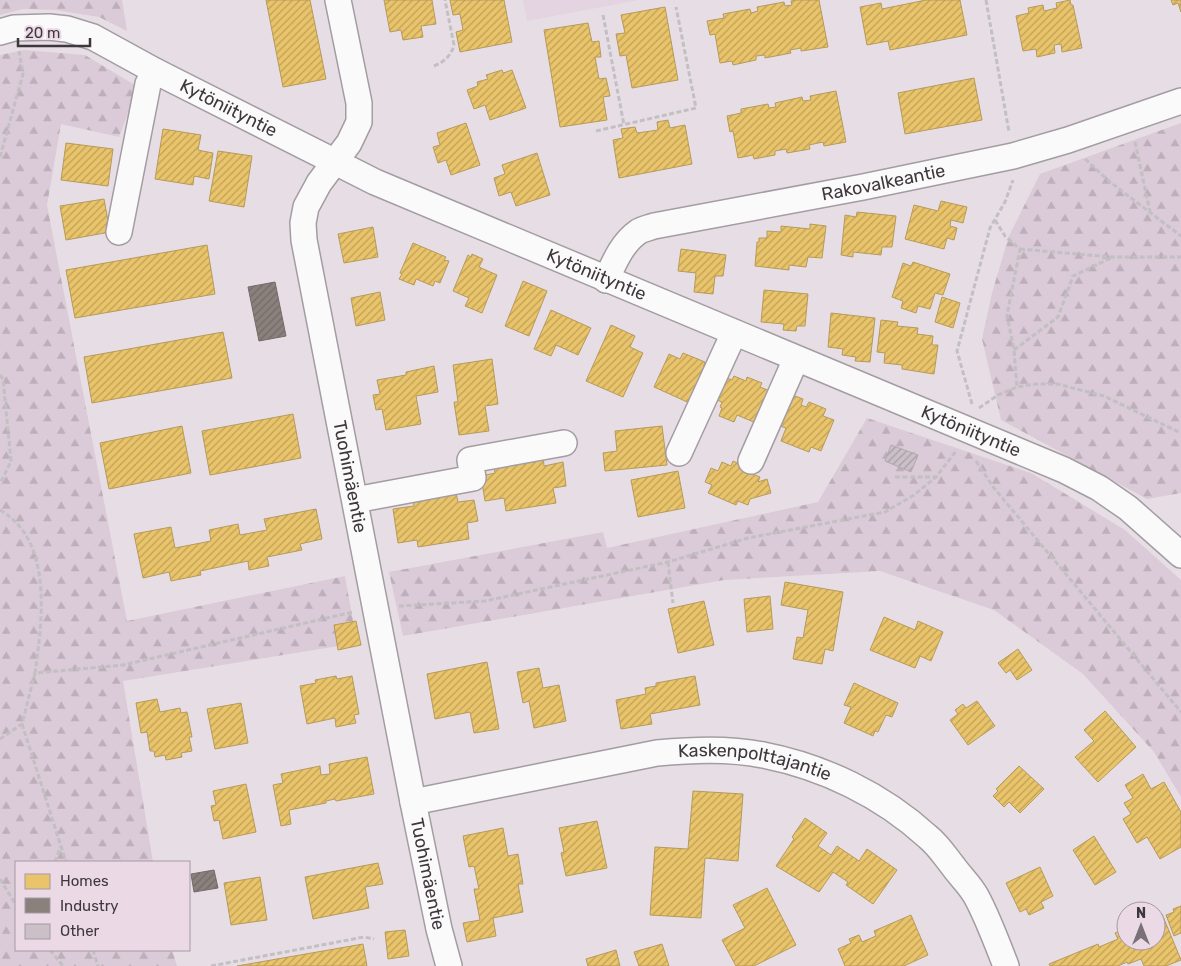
<svg xmlns="http://www.w3.org/2000/svg" width="1181" height="966" viewBox="0 0 1181 966" font-family="Rubik,sans-serif">
	<defs>
		<pattern id="forest-firs" width="22" height="20" patternUnits="userSpaceOnUse" patternTransform="scale(1.25)"><rect width="22" height="20" fill="#dbcad7"/><path d="M5 1l3.5 6h-7zM16 11l3.5 6h-7z" fill="#bdaeb9"/></pattern>
		<pattern id="homes-hatch" width="6" height="6" patternUnits="userSpaceOnUse" patternTransform="scale(1.25)"><rect width="6" height="6" fill="#e9c46a"/><path d="M-1 1l2-2M0 6l6-6M5 7l2-2" fill="none" stroke="#bea058"/></pattern>
		<pattern id="industry-hatch" width="6" height="6" patternUnits="userSpaceOnUse" patternTransform="scale(1.25)"><rect width="6" height="6" fill="#8a817c"/><path d="M-1 1l2-2M0 6l6-6M5 7l2-2" fill="none" stroke="#726a67"/></pattern>
		<pattern id="building-hatch" width="6" height="6" patternUnits="userSpaceOnUse" patternTransform="scale(1.25)"><rect width="6" height="6" fill="#cbc0c8"/><path d="M-1 1l2-2M0 6l6-6M5 7l2-2" fill="none" stroke="#a69da4"/></pattern>
	</defs>
	<rect width="100%" height="100%" fill="#e7dee5"/>
	<path fill="#e4d3e0" d="M523,0H639L527,21Z"/>
	<g fill="url(#forest-firs)">
		<path d="M0,0H122L127,31L99,17L56,10L23,9L0,15Z"/>
		<path d="M24,50L85,55L138,87L119,137L61,124L47,205L127,621L345,576L357,643L123,681L153,862H16V950H172L177,966H0V55Z"/>
		<path d="M1181,123V493L1147,499L1001,420L982,339L992,293L1009,236L1040,174Z"/>
		<path d="M867,418L1031,473L1125,530L1181,580V797L1154,752L1083,674L994,610L880,571L724,580L403,636L389,572L603,532L607,548L818,502Z"/>
	</g>
	<g fill="url(#homes-hatch)" stroke="#b69a5c">
		<path d="M266,0H310L326,79L283,87Z"/>
		<path d="M384,0H432L436,24L421,26L423,37L403,40L401,30L390,32Z"/>
		<path d="M450,0H504L512,42L460,52L456,32L463,30L460,14L453,15Z"/>
		<path d="M796,0H819L828,47L801,51V48L790,50L791,53L765,58V55L756,56V60L733,65L732,61L720,63L715,34L710,35L707,21L724,18L723,14L750,9L751,13L758,11L757,7L784,2L785,6L792,5L791,1Z"/>
		<path d="M926,0H960L967,35L890,50L888,41L867,45L860,7L881,3L882,9Z"/>
		<path d="M1070,0L1071,5H1073L1082,48L1062,52L1061,44L1054,45L1055,53L1037,57L1036,49L1023,51L1016,16L1029,13L1028,8L1043,5L1044,11L1057,8L1056,3Z"/>
		<path d="M1171,0H1181V12L1178,3L1173,5Z"/>
		<path d="M665,7L678,80L632,88L626,55L620,56L616,34L625,33L621,15Z"/>
		<path d="M588,23L592,42L599,41L601,57H595L599,79L606,78L610,96L603,97L607,120L560,127L544,30Z"/>
		<path d="M502,70L503,73L512,70L526,108L490,120L485,105L474,109L467,90L478,86L477,82L488,79L486,75Z"/>
		<path d="M974,78L982,120L905,134L898,93Z"/>
		<path d="M836,91L846,142L824,146L823,142L809,145L810,149L787,153L786,149L775,151V155L754,159L753,155L738,158L733,131L730,132L727,116L741,113V109L768,104L769,108L776,107L775,103L802,97L803,101L811,100L810,96Z"/>
		<path d="M668,120L670,128L685,125L692,164L619,178L613,140L623,138L621,129L635,127L637,133L658,130L657,122Z"/>
		<path d="M466,123L480,165L451,175L446,160L438,163L433,147L440,145L437,133Z"/>
		<path d="M163,129L201,135L198,150L213,153L209,179L194,176L193,185L155,179Z"/>
		<path d="M66,143L113,149L108,186L61,180Z"/>
		<path d="M218,151L252,156L244,207L209,201Z"/>
		<path d="M537,153L550,195L516,206L511,192L499,196L494,178L505,174L502,165Z"/>
		<path d="M104,199L110,232L66,240L60,206Z"/>
		<path d="M941,201L967,207L963,223L951,220L950,226L957,228L954,240L947,238L944,249L905,239L914,205L938,211Z"/>
		<path d="M857,212L896,216L892,247H882L881,255L853,252V257L841,255L845,215L856,217Z"/>
		<path d="M810,224L826,226L822,258L808,257L806,267L789,265V270L755,266L757,242H759V238H767V231L781,232V226L810,229Z"/>
		<path d="M373,227L378,257L344,263L338,234Z"/>
		<path d="M413,243L446,257L444,260L449,261L440,283L435,281L433,286L416,279L414,285L399,279L402,274L400,273Z"/>
		<path d="M207,245L215,294L75,318L66,270Z"/>
		<path d="M681,249L726,255L723,276H715L713,294L694,292L696,273L678,271Z"/>
		<path d="M472,254L483,259L479,267L497,275L482,313L465,306L469,298L453,291L468,255L471,257Z"/>
		<path d="M913,262L950,274L943,295L935,293L930,309L918,306L916,313L901,308L903,301L892,297L903,263L911,266Z"/>
		<path d="M523,281L547,291L529,336L505,326Z"/>
		<path d="M764,290L808,294L805,326H797L796,331L783,330L784,324L761,322Z"/>
		<path d="M380,292L385,320L356,326L351,298Z"/>
		<path d="M942,297L960,303L953,328L935,322Z"/>
		<path d="M551,310L591,328L578,355L556,345L551,356L534,349Z"/>
		<path d="M831,313L875,318L870,362L855,361L856,357L842,355L843,349L828,347Z"/>
		<path d="M881,320L898,322L897,326L918,328L917,334L933,336L932,345H938L934,374L902,369V365L884,363L885,353L877,352Z"/>
		<path d="M611,325L635,336L630,347L643,353L623,397L586,381Z"/>
		<path d="M223,332L232,378L92,403L84,357Z"/>
		<path d="M683,353L705,362L703,369L709,372L694,405L654,387L669,354L680,359Z"/>
		<path d="M492,359L498,404L485,406L489,431L459,435L454,402H458L453,365Z"/>
		<path d="M434,366L438,392L416,396L421,424L386,430L382,409L376,410L373,395L380,394L377,380L406,375V372Z"/>
		<path d="M722,376L732,380L734,376L746,381L747,377L762,383L760,387L770,391L756,423L737,415L734,422L719,416L722,408L720,407L722,402L712,398Z"/>
		<path d="M787,393L803,399L801,405L806,407L809,402L826,409L823,416L834,420L821,451L811,447L809,452L781,441L786,428L775,424Z"/>
		<path d="M293,414L301,458L210,475L202,431Z"/>
		<path d="M182,426L191,473L109,489L100,443Z"/>
		<path d="M662,426L667,465L605,471L603,453L617,451L615,431Z"/>
		<path d="M543,455L544,466L563,462L566,486L553,488L556,503L506,511L504,498L485,501L481,476L495,473L493,463Z"/>
		<path d="M733,461L752,470L750,473L760,477L758,482L767,479L771,493L750,499L748,505L738,501L736,505L708,493L712,485L705,482L711,468L718,471L722,462L731,466Z"/>
		<path d="M678,471L685,508L638,517L631,480Z"/>
		<path d="M456,493L458,502L474,500L478,521L467,523L469,539L418,547L417,540L398,543L393,509L414,506L413,499Z"/>
		<path d="M316,509L322,539L300,544L302,550L267,557L269,566L249,570L248,561L200,571L201,575L171,581L169,572L143,578L134,534L171,527L175,548L211,541L209,530L238,524L240,535L267,530L264,519Z"/>
		<path d="M785,582L843,592L833,651L825,649L822,664L793,659L797,637L803,638L808,610L781,605Z"/>
		<path d="M770,596L773,629L747,632L744,599Z"/>
		<path d="M704,601L714,645L678,653L668,609Z"/>
		<path d="M884,617L915,630L918,621L943,632L931,661L920,656L915,668L870,650Z"/>
		<path d="M356,621L361,645L338,650L334,625Z"/>
		<path d="M1018,649L1032,670L1017,680L1010,670L1006,673L998,663Z"/>
		<path d="M487,662L499,729L474,733L470,712L435,719L427,674Z"/>
		<path d="M539,668L543,688L559,685L566,721L534,728L529,701L523,703L517,672Z"/>
		<path d="M336,676L337,679L352,676L359,714L354,715L356,723L336,727L335,718L307,724L300,686L316,683L315,680Z"/>
		<path d="M695,676L700,705L650,714L652,724L621,729L616,700L646,694L645,688L656,686V683Z"/>
		<path d="M854,683L898,703L892,717L886,715L878,732L875,731L873,736L844,723L851,707L844,705Z"/>
		<path d="M157,699L160,712L180,708L181,713L187,712L192,737H189L192,751L181,753L182,757L166,760L165,755L155,757L154,751H150L147,732L141,733L136,703Z"/>
		<path d="M977,701L995,726L968,745L950,720L958,714L955,710L963,704L966,708Z"/>
		<path d="M241,703L248,743L215,749L207,709Z"/>
		<path d="M1105,711L1136,747L1098,782L1075,757L1094,741L1084,730Z"/>
		<path d="M367,757L374,794L336,801L335,799L326,801V803L289,810L291,824L281,826L273,785L283,783L281,774L320,766L321,775L330,774L329,764Z"/>
		<path d="M1019,766L1044,789L1020,813L1009,802L1004,807L993,796L998,791L996,789Z"/>
		<path d="M1143,774L1151,789L1164,782L1181,812V847L1160,859L1147,837L1137,843L1123,819L1131,814L1124,803L1133,798L1125,785Z"/>
		<path d="M246,784L256,832L223,839L219,820L214,821L211,806L216,805L213,791Z"/>
		<path d="M693,791L743,794L738,861L705,858L701,918L650,915L655,847L688,849Z"/>
		<path d="M805,818L827,833L818,846L831,855L837,846L859,861L867,849L897,870L873,904L846,885L848,882L833,872L819,892L776,866L794,839L792,837Z"/>
		<path d="M597,821L607,868L566,876L561,853L564,852L559,828Z"/>
		<path d="M503,828L508,856L518,854L523,884H518L523,912L493,918L496,936L467,942L463,923L480,920L474,889H479L474,866L469,867L463,836Z"/>
		<path d="M1094,836L1116,872L1095,885L1073,850Z"/>
		<path d="M378,863L383,884L365,887L369,908L313,919L305,877Z"/>
		<path d="M1040,867L1053,896L1041,902L1044,908L1029,915L1026,909L1020,912L1006,883Z"/>
		<path d="M260,877L267,920L231,925L224,883Z"/>
		<path d="M767,888L796,945L754,966H736L722,940L745,928L733,905Z"/>
		<path d="M1181,906V933L1174,936L1166,915L1174,912L1173,909Z"/>
		<path d="M1162,914L1181,960L1166,966H1144L1141,959L1128,964L1127,962L1118,966H1050L1049,964L1098,944L1099,947L1118,939L1115,933L1126,928V941H1156V916Z"/>
		<path d="M911,915L928,955L904,966H845L838,949L851,943L849,939L859,935L862,942L876,936L874,931Z"/>
		<path d="M405,930L409,956L388,959L385,932Z"/>
		<path d="M363,944L367,966H237Z"/>
		<path d="M662,944L669,966H639L634,952Z"/>
		<path d="M616,950L620,966H588L586,959Z"/>
	</g>
	<g fill="url(#industry-hatch)" stroke="#736b69">
		<path d="M275,282L286,336L259,341L248,287Z"/>
		<path d="M214,870L218,888L194,892L191,874Z"/>
	</g>
	<path fill="url(#building-hatch)" stroke="#b2aab0" d="M891,445L918,455L911,472L885,461Z"/>
	<g fill="none" stroke-linecap="round" stroke-linejoin="round">
		<g stroke="#a39da1" stroke-width="28">
			<g id="minor">
				<path id="s1" d="M338,0L359,103V122L349,143L319,183L306,207L303,223L304,240L413,802L439,929L449,966"/>
				<path id="s2" d="M0,32L14,28L49,27L67,29L93,37L155,71L375,182L1064,470L1099,488L1128,508L1181,555"/>
				<path d="M119,232L148,84L155,71"/>
				<path id="s3" d="M606,280C614,263 622,243 638,232C642,229 649,228 654,226L863,187L1013,156L1068,140L1181,101"/>
				<path d="M679,453L734,333"/>
				<path d="M751,461L796,359"/>
				<path d="M355,500L473,478L470,460L564,443"/>
				<path id="s4" d="M413,802L657,753C691,750 728,748 763,755C824,767 882,795 928,837C938,845 945,856 953,866C960,876 970,885 976,896C988,918 997,943 1006,966"/>
			</g>
		</g>
		<g stroke="#c2c0c2" stroke-width="3" stroke-dasharray="5 2.5" stroke-linecap="butt">
			<path d="M986,0L1009,132"/>
			<path d="M603,15L624,125"/>
			<path d="M434,66C444,62 451,56 454,45L445,0"/>
			<path d="M596,131L696,108L676,7"/>
			<path d="M1135,142L1150,212"/>
			<path d="M0,157L23,74L19,51"/>
			<path d="M1085,159L1110,182L1181,236"/>
			<path d="M995,220L1005,236L1020,249L1007,315L1014,350L1017,387"/>
			<path d="M1020,249L1111,257H1181"/>
			<path d="M1014,350L1058,317L1073,276L1111,258"/>
			<path d="M0,375L3,379L11,461L0,484"/>
			<path d="M972,404L957,351L990,228L1005,202L1013,180"/>
			<path d="M979,408L998,395L1017,387L1036,384H1057L1104,396L1181,433"/>
			<path d="M976,461L994,488L1181,712"/>
			<path d="M895,477H935"/>
			<path d="M0,510C54,541 42,622 35,673"/>
			<path d="M668,562L673,603"/>
			<path d="M399,606L485,601L668,562L748,538L885,512L914,495L936,477L956,451"/>
			<path d="M22,724L66,862"/>
			<path d="M0,739L22,724L35,673L123,665L353,612"/>
			<path d="M55,862L61,846"/>
			<path d="M0,879L16,905"/>
			<path d="M50,950L63,966"/>
			<path d="M93,950L98,966"/>
			<path d="M211,966L364,937L374,939"/>
		</g>
		<use href="#minor" stroke="#fbfafb" stroke-width="25"/>
	</g>
	<g text-anchor="middle" dominant-baseline="central" stroke-width="5" stroke-linejoin="round" paint-order="stroke">
		<g font-size="18" fill="#3e373c" stroke="#ebdae6">
			<text stroke="none"><textPath href="#s2" startOffset="248">Kytöniityntie</textPath></text>
			<text stroke="none"><textPath href="#s3" startOffset="309">Rakovalkeantie</textPath></text>
			<text stroke="none"><textPath href="#s2" startOffset="652">Kytöniityntie</textPath></text>
			<text stroke="none"><textPath href="#s2" startOffset="1058">Kytöniityntie</textPath></text>
			<text stroke="none"><textPath href="#s1" startOffset="499">Tuohimäentie</textPath></text>
			<text stroke="none"><textPath href="#s4" startOffset="348">Kaskenpolttajantie</textPath></text>
			<text stroke="none"><textPath href="#s1" startOffset="904">Tuohimäentie</textPath></text>
		</g>
	</g>
	<rect x="15" y="861" width="175" height="90" fill="#ebdae6" stroke="#a699a2"/>
	<rect x="25" y="874" width="25" height="15" fill="#e9c46a" stroke="#a699a2"/>
	<text x="60" y="886" font-size="15" fill="#3e373c">Homes</text>
	<rect x="25" y="898" width="25" height="15" fill="#8a817c" stroke="#a699a2"/>
	<text x="60" y="911" font-size="15" fill="#3e373c">Industry</text>
	<rect x="25" y="924" width="25" height="15" fill="#cbc0c8" stroke="#a699a2"/>
	<text x="60" y="936" font-size="15" fill="#3e373c">Other</text>
	<g transform="translate(1141 926)"><circle r="24" fill="#ebdae6" stroke="#a699a2"/>
	<path d="M0-4L9 19L0 12L-9 19Z" fill="#797177"/>
	<text y="-8" font-size="14" font-weight="bold" text-anchor="middle" fill="#3e373c">N</text>
	</g>
	<path d="M18 38v8h72v-8" fill="none" stroke="#3e373c" stroke-width="2.5"/>
	<text x="25" y="38" font-size="15" fill="#3e373c" stroke="#ebdae6" stroke-width="4" paint-order="stroke">20 m</text>
</svg>
